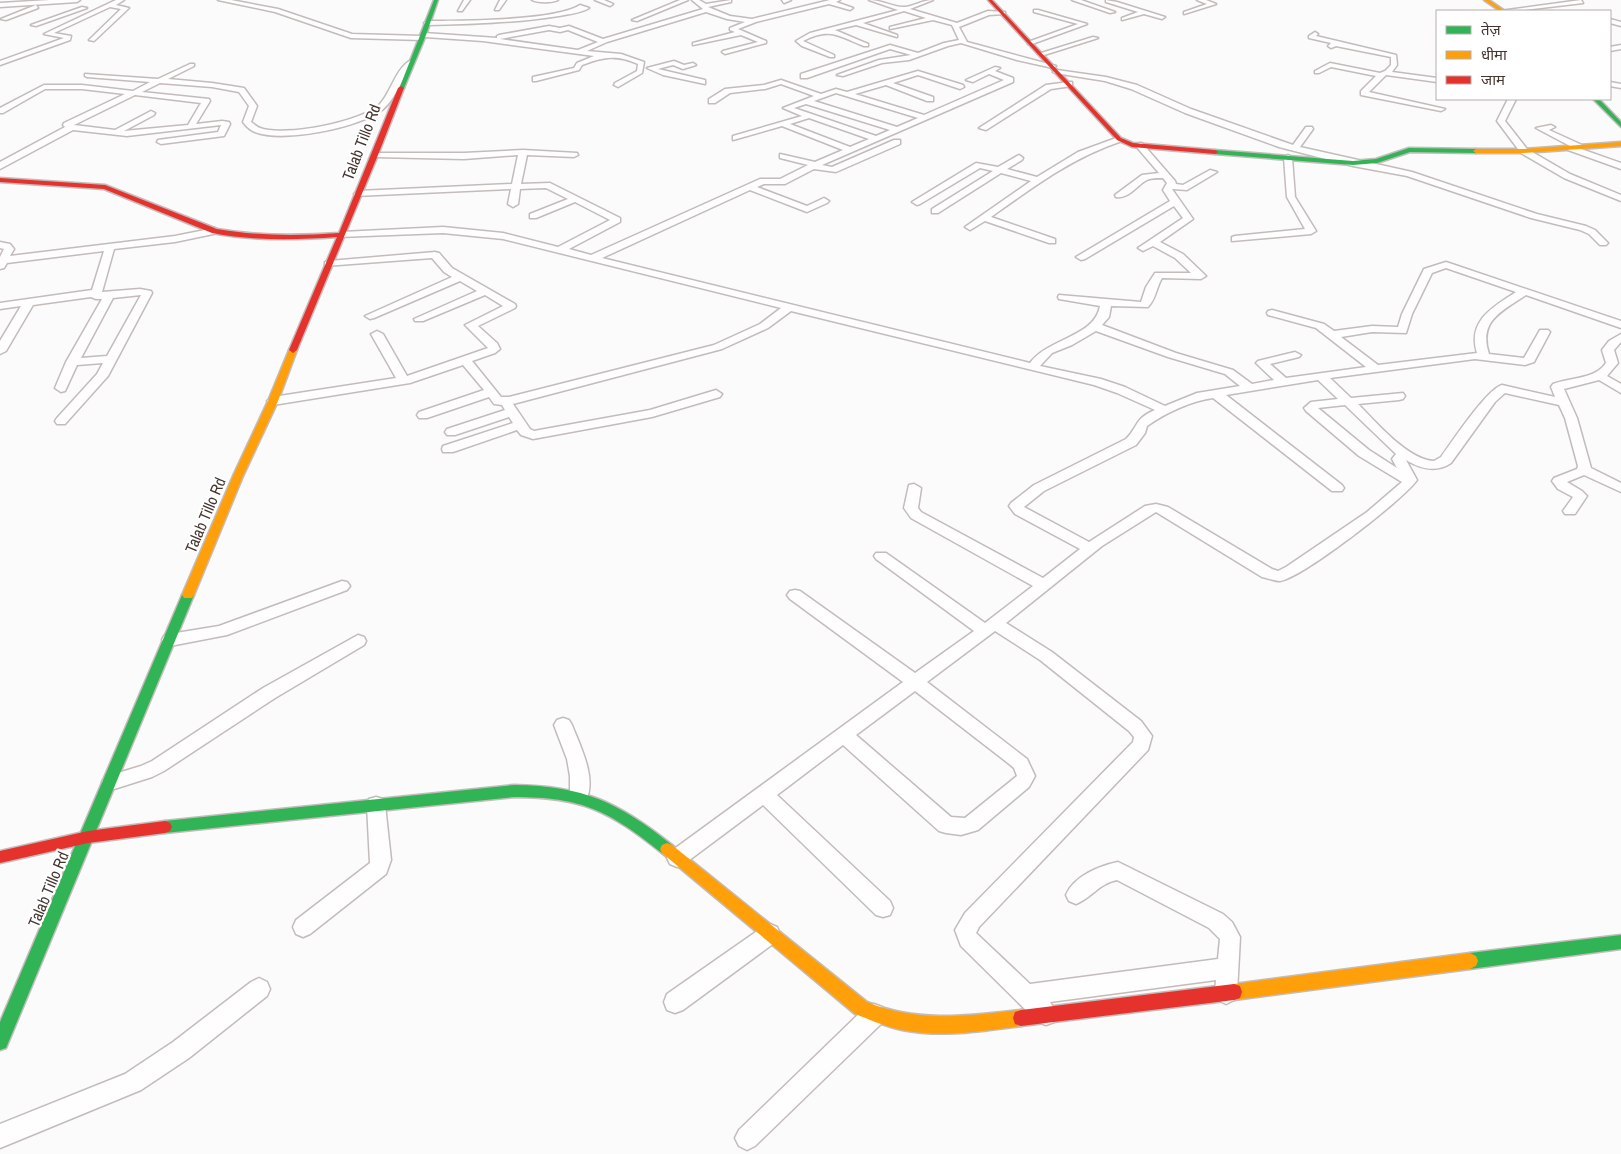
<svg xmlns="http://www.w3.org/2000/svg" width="1621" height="1154" viewBox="0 0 1621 1154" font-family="'Archivo Narrow','Noto Sans Devanagari',sans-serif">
	<rect width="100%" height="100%" fill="#fbfbfb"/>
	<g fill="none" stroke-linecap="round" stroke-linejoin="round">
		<g stroke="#c3bcba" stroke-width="3">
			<g id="street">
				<path d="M50,0H80L77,2L0,7V3Z"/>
				<path d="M116,0H124L116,5L129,8L94,41L89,40L121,9L110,7L54,33L71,36L70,40L0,65V61L64,38L44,34Z"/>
				<path d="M218,0H231L278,9L352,34L422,36L424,33L497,38V36L499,35L549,26L560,28L569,26L603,39L703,9L692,0H699L706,4L731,0V2L708,7L730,16L752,19L830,0H840L836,2L853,8L850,10L829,4L756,22L738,29L766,41V43L725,54L722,52L723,51L758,42L741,35L693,45V43L735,32L730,30V28L745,22L727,19L706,12L607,42L587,51L621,54L644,62L642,73L618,87L614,85L615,83L637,71L638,64C616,54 603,57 582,65L579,70L536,81H533V77L574,68L577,63L594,56L483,41L425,37L422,40L351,38L275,12ZM549,30L560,32L568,30L598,42L578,50L500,39Z"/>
				<path d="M464,0H470L462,11H458Z"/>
				<path d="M500,0H506L499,10H495Z"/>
				<path d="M532,0H558C552,3 538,3 532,0Z"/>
				<path d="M595,0H604L613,4L610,6Z"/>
				<path d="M680,0H688L637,21L632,20Z"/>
				<path d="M782,0H791L784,3Z"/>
				<path d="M869,0C881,0 896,8 905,7C915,6 922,0 933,0L910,9L957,23L988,11L1005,12V14L989,15L959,27L967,42L1056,66L1053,68L1017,60L961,43L948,46L909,60L882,63L843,76L837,75L879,60L911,55L890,49L807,78H801V74L890,45L918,53L944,43L959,40L952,25L933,20L890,29V27L926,18L904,11L863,23L897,35V37L856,25L835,30L868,44V46H864C838,36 830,27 803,41L834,55V57H830L802,46L796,41L810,33L898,10Z"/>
				<path d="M1072,0H1081L1115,12L1110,13Z"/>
				<path d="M1106,0L1117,2L1165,17L1162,19L1144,14L1122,20V18L1138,12L1106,2Z"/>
				<path d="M1197,0H1206L1216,4L1184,14V12L1207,4Z"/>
				<path d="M1581,0L1583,3L1516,11H1500Z"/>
				<path d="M36,5L38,8L6,20L1,19Z"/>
				<path d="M580,5L589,8C581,13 569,14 559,16C515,23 471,24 427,25L424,23L427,21C461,21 556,21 580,5Z"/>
				<path d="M82,7L87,8L36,26L31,25Z"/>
				<path d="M1034,10H1038L1087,24L1032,44H1028V42L1078,24L1034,12Z"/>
				<path d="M1610,19L1621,22V26L1610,23Z"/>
				<path d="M1315,32L1318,34L1316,36L1396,55L1397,65L1392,72L1437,78V82L1386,75L1369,92L1445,109L1441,111L1361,95V91L1376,76L1331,67L1319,73H1315V71L1330,63L1380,73L1385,71L1391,65V57L1336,46L1331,48L1328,46L1331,43L1309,38V36Z"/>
				<path d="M1093,37L1098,38L1041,56L1038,54Z"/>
				<path d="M1621,45V49L1610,51V47Z"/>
				<path d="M411,60L414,62C403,76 396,99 382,110C358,128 283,143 255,132C250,130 246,126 243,122L249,106L239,92L212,87L160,83L142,92L209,99L210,101L196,124L222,121L229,122L230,124L224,136L161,144L157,142L158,140L218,132L221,125L127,136L73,130L0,169V162L65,127L63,125L64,123L125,94L82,89H45L3,113H0V108L44,85H82L133,91L150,82L87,77L85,76V74L158,79L190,64H194V66L168,79L212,83L244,88L257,106L251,122C254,124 257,127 260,128C284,137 362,122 380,104C391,92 396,68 411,60ZM135,95L201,103L188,125L124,131L154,115L155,113L151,111L115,130L74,125Z"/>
				<path d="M674,61L684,65L693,63L696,65L683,69L673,65L658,69L705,80V84L663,75L647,68Z"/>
				<path d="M995,67L1000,68L995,71L1013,78V82L822,165L832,167L894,140H900V144L836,172L814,169L785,184H764L757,187L807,206L824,198L829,201L827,203L807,212L750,190L602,258L1030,363C1048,338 1095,337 1100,306L1059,299L1058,297L1059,295L1141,302L1146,287L1155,273H1191L1175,258L1153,246L1143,251L1138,248L1183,218L1174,206L1085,259L1081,260L1076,257L1170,201L1163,190L1167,183L1163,178C1158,178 1151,178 1147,180C1137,185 1129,199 1116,197L1115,195L1142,175L1159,173L1135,145L1139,143H1142L1175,181L1176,184L1183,185L1210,170L1217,172L1187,190L1172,189L1193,219L1160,242L1183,254L1206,276L1201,279L1162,278C1156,288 1156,299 1148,307L1111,306L1109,317L1102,325L1176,353L1233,370L1252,384L1274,380L1258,365L1256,363L1258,361L1295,352L1301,355L1299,357L1270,364L1286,378L1366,367L1316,328L1268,315L1267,313L1268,311L1272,310L1324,324L1334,331L1372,326L1398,327L1402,314L1424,269L1446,262L1621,321V328L1526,295C1502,311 1478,321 1489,354L1524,358L1540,330H1548L1550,332L1534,362L1525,365L1475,359L1330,378L1351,398L1403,393L1405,396L1403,399L1399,400L1358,404C1376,422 1408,460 1434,461L1441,457C1452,442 1487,389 1502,385L1555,397L1551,387L1553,384C1571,377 1594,380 1606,363L1602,350L1609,341L1621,334V342L1614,350L1618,363L1607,376L1621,384V393L1599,380L1564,389L1577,418L1591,468L1621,483V492L1584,475L1567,482L1582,491L1587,496L1575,514H1565L1563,511L1573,497L1558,489L1552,481L1554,478L1577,469L1578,466L1565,418L1559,405L1505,393L1495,402L1451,463C1436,473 1421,469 1406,460L1417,480C1403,500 1302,578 1280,581C1275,581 1267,578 1262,577L1156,512L1102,546L1006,623L1052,652L1141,721L1152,736L1148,750L979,927L976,933L1030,984L1218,959L1220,939L1209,928L1117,880C1100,883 1091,898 1076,904L1069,901L1066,895C1074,876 1099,866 1118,862L1223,914L1232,922L1240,937L1237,993L1234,1000L1226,1004L1218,1000L1215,993L1216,980L1050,1002L1057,1014L1054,1022L1046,1025L1038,1022L961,946L955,930L965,913L1133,742L1134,737L1129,731L1040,660L995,631L927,682L1027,759L1035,776L1029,787L978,830L961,835L946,833L939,831L843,745L777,795L890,901L893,908L890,915L883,917L876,915L763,805L684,864L677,867L670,864L667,858L670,852L903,682L790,599L787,595L790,591L795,590L800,591L915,673L974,631L876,559L874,556L876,553H886L985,623L1033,586L911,518L904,508L909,485L914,484L921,488L918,508L921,512L1043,578L1080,549L1015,514L1009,506L1011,503L1034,485L1126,439C1139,426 1134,419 1155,410L1117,393L1094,385L791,311L768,328L722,349L513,404L530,429L534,431L650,410L716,390L722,394L720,397L652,417L533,439L521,435L517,430L453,452H443L442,449L443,446L513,423L509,417L455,435H447L445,432L447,429L505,410L502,405L494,404L489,397L427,418H419L417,415L419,412L484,390L463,365L410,383L273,405L267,401L273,397L396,378L371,334L377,331L383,334L407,376L488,348L465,325L503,306L485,295L423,321H415L414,319L477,291L460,281L374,318L370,319L365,316L452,277L444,272L432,258L325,266V262L329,261L435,252L439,253L452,268L515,304L516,306L515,308L478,326L497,343L500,349L495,353L472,361L501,397H509L714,345L760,324L781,308L503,239L443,233L339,237V233L342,232L443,227L503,233L558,247L610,220L575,202L536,218H530V214L568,199L546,188L520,189L518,204L513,207L508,204L511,189L355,196L354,194L358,191L512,184L518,155L464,159L375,157L371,155L372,153H464L523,150L577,153L578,155L574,157L527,155L521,184L550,183L620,218V222L569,249L591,255L760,179H780L808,165L780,158V154L815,162L843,150L782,126L733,140V136L802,116L783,108L814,96L781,84L765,89L730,93L715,103H709V99L725,89L764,85L781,80L821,94L836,89L847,92L918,71L963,85L964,87L960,89L918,75L893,83L933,97V101H927L886,85L855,94L924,115L1004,80L989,74L973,82L966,80ZM836,93L918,118L897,127L814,101ZM806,104L890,130L876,136L794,108ZM809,118L869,139L850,147L790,124ZM1446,268L1516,292C1493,307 1467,321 1477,353L1378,365L1341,337L1372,332L1406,333L1412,314L1432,273ZM1096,331L1168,357L1225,374L1240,386L1197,393L1165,406L1125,387L1101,379L1040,366L1052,353L1072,345ZM1318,380L1338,399L1311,402L1304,408L1306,411L1359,456L1402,482L1367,512L1286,567L1278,571L1272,569L1168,507L1156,504L1145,506L1089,542L1024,507L1044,491L1136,445L1145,433L1147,426C1165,413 1191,401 1213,398L1332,491H1342L1344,488L1342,485L1226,395ZM1345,405L1396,454L1392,459L1397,468L1369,450L1318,408ZM915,691L1008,763L1014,768L1017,776L965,818L951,817L856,735Z"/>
				<path d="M1057,70L1106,77L1137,85L1191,109L1293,145L1306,127H1312L1313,129L1300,147L1412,172L1537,214L1586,226L1595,230L1608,243L1606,245H1600L1589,234L1580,230L1531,218L1407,176L1353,166L1279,147L1185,113L1131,89L1105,81L1055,73L1053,72Z"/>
				<path d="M1069,82H1072V86L1051,89L986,130L979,128L1046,85Z"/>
				<path d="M1610,82L1621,84V88L1610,86Z"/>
				<path d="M1508,99H1516L1505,121L1527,149L1570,174L1621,195V201L1564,178L1521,153L1497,121Z"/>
				<path d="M1551,125L1555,127L1549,130L1582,145L1581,149L1621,163V169L1568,150L1567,148L1570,146L1536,128Z"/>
				<path d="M1119,137L1123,139L1122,141C1073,157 1033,187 991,217L1055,239V243H1049L985,221L970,230L965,227L1031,181L1001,173L938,213H932V209L993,171L980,168L920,204L917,205L912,202L976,163L998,167L1019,155L1023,158L1022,160L1007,169L1037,177L1078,152Z"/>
				<path d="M1288,155L1292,158L1295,197L1316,231L1311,234L1232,241V237L1235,236L1305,229L1287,197L1284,158Z"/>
				<path d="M215,228L220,231L218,233L175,242L114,249L102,292L140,289L151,291L152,293L108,376L65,424H57L55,421L57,418L97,374L103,363L77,365L65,391L61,392L55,388L66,362L102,299H96L91,297L33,305L6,351L0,354V341L21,306L0,309V303L92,290L104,251L7,263L4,268L0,269V257L4,249L0,248V242L10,244L14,249L10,256L175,236ZM141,295L107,356L81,358L113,298Z"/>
				<path d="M342,581L347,582L350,586L347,590L227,635L170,646L164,644L162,640L164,636L170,634L219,626Z"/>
				<path d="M358,635L364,637L366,641L364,645L275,698L164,771L152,777L111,790L105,787L102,782L105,777L141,766L152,761L263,688Z"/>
				<path d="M563,718L569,720L572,725C580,746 597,778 586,800L579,803L572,800L570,795V776L567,759L554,725L557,720Z"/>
				<path d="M376,797L383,799L385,805L391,860L386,874L310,934L303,937L296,934L293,927L296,920L370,863L367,805L369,799Z"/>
				<path d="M770,924L777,927L780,934L777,941L683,1010L675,1013L667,1010L664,1002L667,994L763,927Z"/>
				<path d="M259,978L267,982L270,989L267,996L189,1058L141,1090L0,1148V1124L125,1074L173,1042L251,982Z"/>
				<path d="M874,1004L882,1007L885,1015L882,1023L755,1146L747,1150L739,1146L735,1138L739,1130L866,1007Z"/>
			</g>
		</g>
		<g stroke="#c3bcba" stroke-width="3">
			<g id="fast">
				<path d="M434,0H438L426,35L404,88L399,89Z"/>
				<path d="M1593,99H1599L1621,122V127Z"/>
				<path d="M1409,148L1476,149L1479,151L1476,153L1410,152L1377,163L1353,165L1215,154L1212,152L1215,150L1353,161L1376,159Z"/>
				<path d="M188,591L194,595L6,1048L0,1050V1022L182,595Z"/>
				<path d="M514,785C584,786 618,802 672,845L674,849L672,853L667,855L662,853C609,811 583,797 514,797L165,833L160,831L158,827L160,823L165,821Z"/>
				<path d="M1621,935V949L1470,969L1464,966L1462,961L1464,956L1470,953Z"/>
			</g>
		</g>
		<g stroke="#c3bcba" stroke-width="3">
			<g id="slow">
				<path d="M1484,0H1489L1505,11H1500Z"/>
				<path d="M1621,142V146L1524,153H1476L1473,151L1476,149H1524Z"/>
				<path d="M293,347L297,350L278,401L243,476L194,595L192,598H184L182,595L233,476L268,401L289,350Z"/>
				<path d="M667,843L672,845L867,1002C918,1023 968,1016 1021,1010L1027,1012L1029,1018L1027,1024L1021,1026C982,1031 942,1038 902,1030C886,1027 871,1020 855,1014L662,853L660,849L662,845Z"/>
				<path d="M1470,953L1476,956L1478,961L1476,966L1470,969L1234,1000L1228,998L1226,992L1228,986L1234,984Z"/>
			</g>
		</g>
		<g stroke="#c3bcba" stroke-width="3">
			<g id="jam">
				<path d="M988,0H992L1121,138L1133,143L1215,150L1218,152L1215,154L1132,147L1117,140Z"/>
				<path d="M401,86L404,88L378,155L297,350L293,353L289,350L337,237C296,240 253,241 212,233L104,189L0,182V178L105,185L217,229C257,236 298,236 339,233L398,88Z"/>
				<path d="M165,821L170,823L172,827L170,831L165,833L88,843L0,863V851L88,831Z"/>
				<path d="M1234,984L1240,986L1242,992L1240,998L1234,1000L1021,1026L1015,1024L1013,1018L1015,1012L1021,1010Z"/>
			</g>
		</g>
		<use href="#street" fill="#fefefe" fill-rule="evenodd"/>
		<use href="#fast" fill="#30b455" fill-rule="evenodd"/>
		<use href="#slow" fill="#ff9f0a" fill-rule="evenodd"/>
		<use href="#jam" fill="#e5322d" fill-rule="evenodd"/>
	</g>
	<g text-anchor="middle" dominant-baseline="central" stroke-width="4.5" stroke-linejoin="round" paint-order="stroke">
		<g font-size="16" fill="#453530" stroke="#fff">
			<text transform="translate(361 142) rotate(-69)">Talab Tillo Rd</text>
			<text transform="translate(205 515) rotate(-67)">Talab Tillo Rd</text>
			<text transform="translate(48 889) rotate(-67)">Talab Tillo Rd</text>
		</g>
	</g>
	<rect x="1436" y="10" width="175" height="90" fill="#ffffff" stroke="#b5aeac"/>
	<rect x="1446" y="26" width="25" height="8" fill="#30b455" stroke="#b5aeac"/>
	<text x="1481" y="35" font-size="15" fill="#453530">तेज़</text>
	<rect x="1446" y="51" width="25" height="8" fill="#ff9f0a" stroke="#b5aeac"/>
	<text x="1481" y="60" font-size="15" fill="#453530">धीमा</text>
	<rect x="1446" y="76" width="25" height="8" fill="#e5322d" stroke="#b5aeac"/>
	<text x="1481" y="85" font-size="15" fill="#453530">जाम</text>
</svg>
